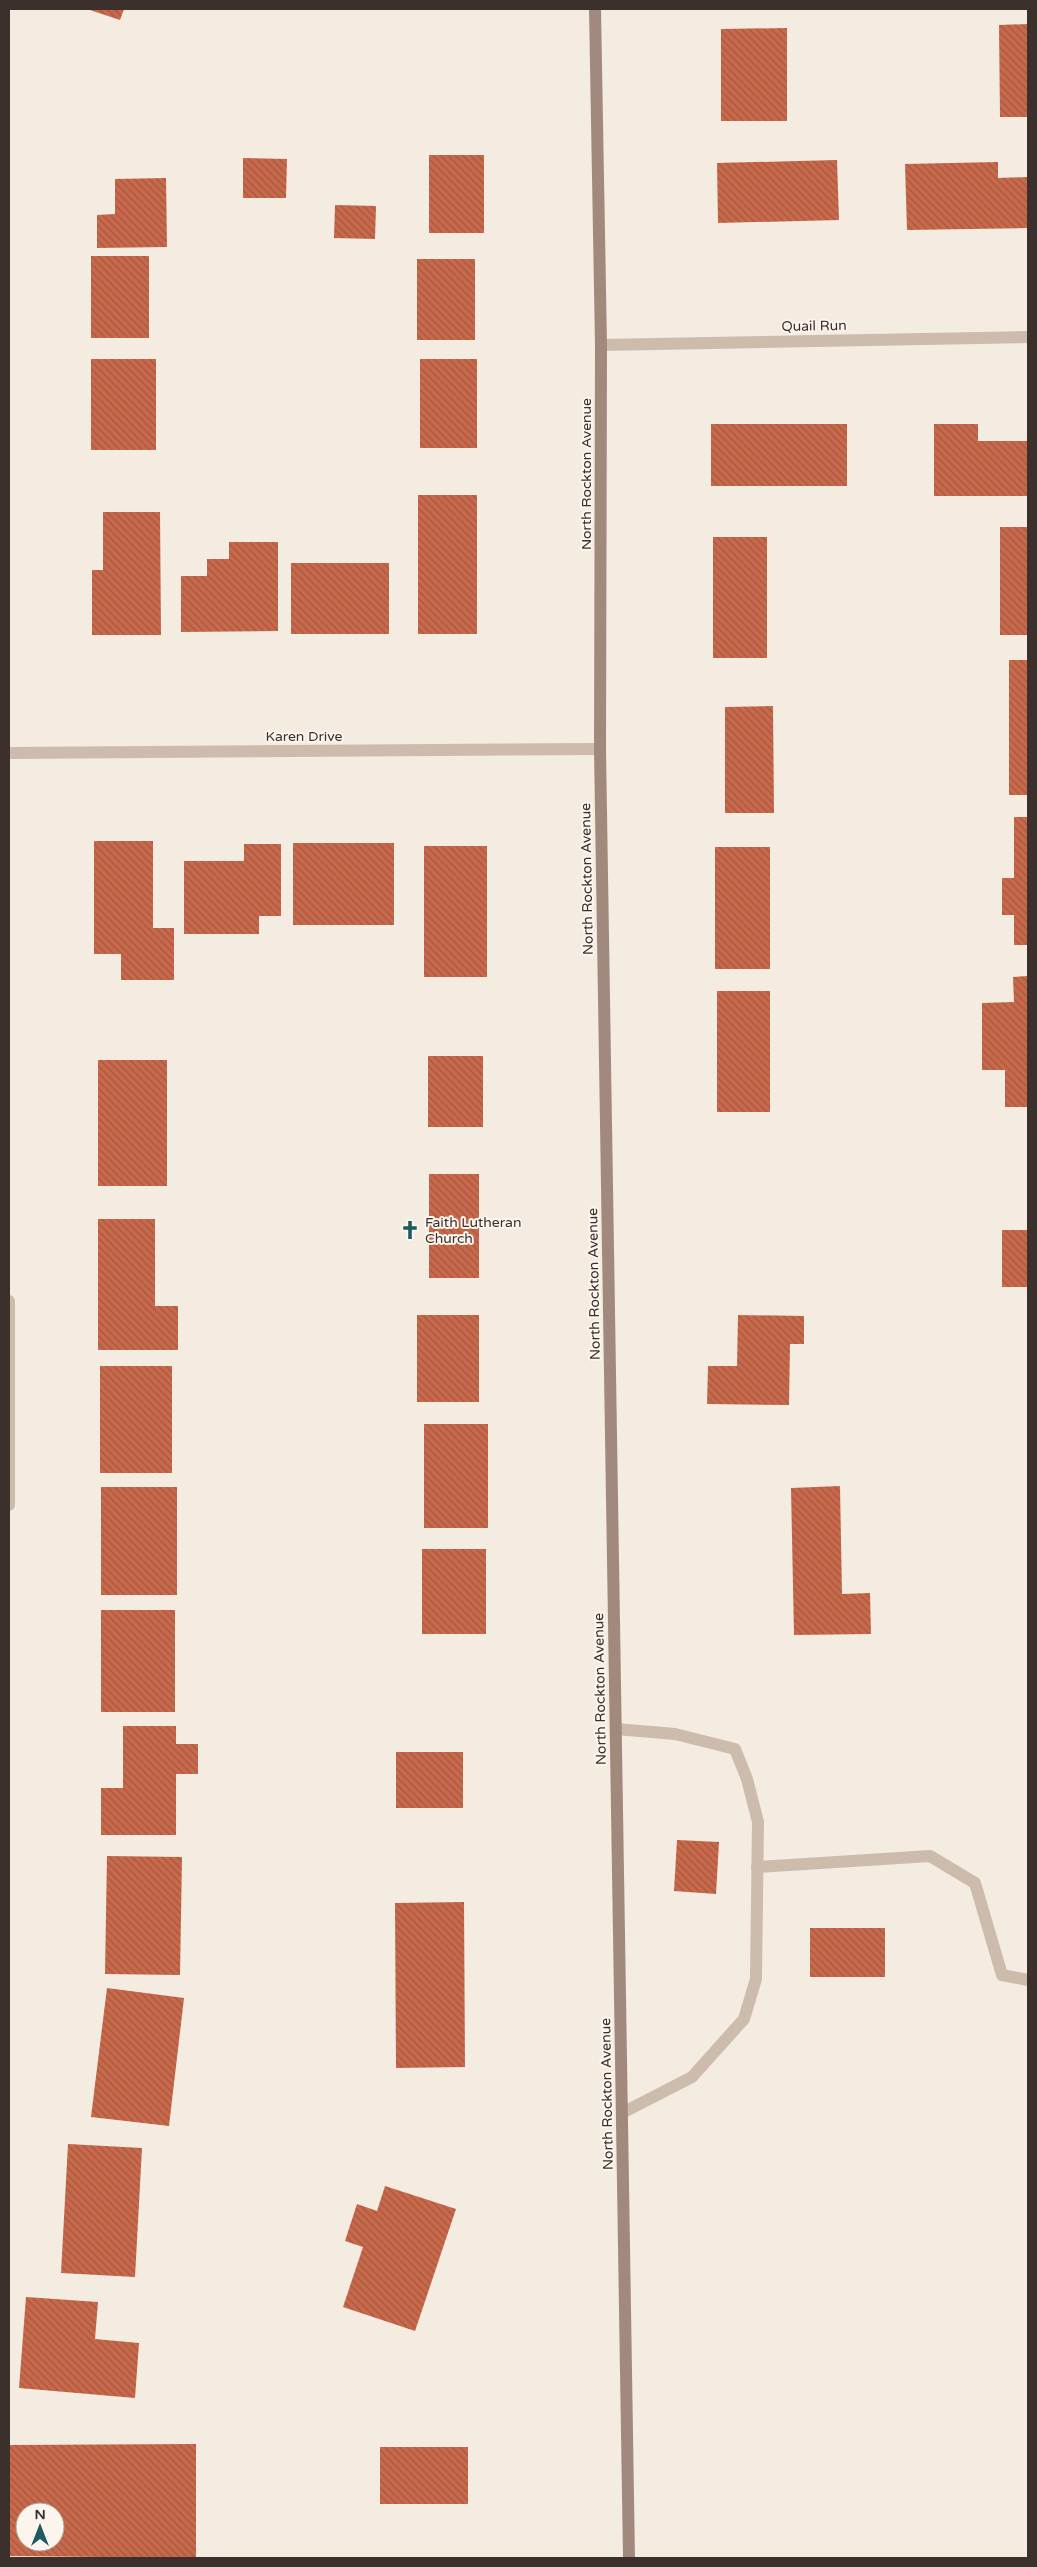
<svg xmlns="http://www.w3.org/2000/svg" width="1037" height="2567" viewBox="0 0 1037 2567" font-family="'Varela Round',sans-serif">
	<defs>
		<pattern id="building-back-hatch" width="6" height="6" patternUnits="userSpaceOnUse" patternTransform="scale(1.25)"><rect width="6" height="6" fill="#c8694b"/><path d="M-1 5l2 2M0 0l6 6M5-1l2 2" fill="none" stroke="#a4573f"/></pattern>
	</defs>
	<rect width="100%" height="100%" fill="#f4ebe1"/>
	<g fill="url(#building-back-hatch)" fill-rule="evenodd">
		<path d="M87,9H124L120,20Z"/>
		<path d="M1028,24V117H1000L999,25Z"/>
		<path d="M787,28V121H721V29Z"/>
		<rect x="429" y="155" width="55" height="78"/>
		<path d="M243,158L287,159L286,198H243Z"/>
		<path d="M837,160L839,220L718,223L717,163Z"/>
		<path d="M998,162V178L1028,177V228L907,230L905,164Z"/>
		<path d="M166,178L167,247L97,248V215L115,214V179Z"/>
		<path d="M335,205L376,206L375,239L334,238Z"/>
		<rect x="91" y="256" width="58" height="82"/>
		<rect x="417" y="259" width="58" height="81"/>
		<rect x="91" y="359" width="65" height="91"/>
		<rect x="420" y="359" width="57" height="89"/>
		<rect x="711" y="424" width="136" height="62"/>
		<path d="M934,424H978V441H1028V496H934Z"/>
		<rect x="418" y="495" width="59" height="139"/>
		<path d="M103,512H160L161,635H92V570H103Z"/>
		<rect x="1000" y="527" width="28" height="108"/>
		<rect x="713" y="537" width="54" height="121"/>
		<path d="M229,542H278V631L181,632V576H207V559H229Z"/>
		<rect x="291" y="563" width="98" height="71"/>
		<rect x="1009" y="660" width="19" height="135"/>
		<path d="M773,706L774,813H725V707Z"/>
		<path d="M1014,817H1028V945H1014V915H1002V878H1014Z"/>
		<path d="M94,841H153V928H174V980H121V954H94Z"/>
		<rect x="293" y="843" width="101" height="82"/>
		<path d="M244,844H281V916H259V934H184V861H244Z"/>
		<rect x="424" y="846" width="63" height="131"/>
		<rect x="715" y="847" width="55" height="122"/>
		<path d="M1028,976V1107H1005V1070H982V1003L1014,1002L1013,977Z"/>
		<rect x="717" y="991" width="53" height="121"/>
		<rect x="428" y="1056" width="55" height="71"/>
		<rect x="98" y="1060" width="69" height="126"/>
		<rect x="429" y="1174" width="50" height="104"/>
		<path d="M98,1219H155V1306H178V1350H98Z"/>
		<rect x="1002" y="1230" width="26" height="57"/>
		<rect x="417" y="1315" width="62" height="87"/>
		<path d="M738,1315L804,1316V1344H790L789,1405L707,1404L708,1366H737Z"/>
		<rect x="100" y="1366" width="72" height="107"/>
		<rect x="424" y="1424" width="64" height="104"/>
		<path d="M840,1486L842,1594L870,1593L871,1634L794,1635L791,1488Z"/>
		<rect x="101" y="1487" width="76" height="108"/>
		<rect x="422" y="1549" width="64" height="85"/>
		<rect x="101" y="1610" width="74" height="102"/>
		<path d="M123,1726H176V1744H198V1774H176V1835H101V1788H123Z"/>
		<rect x="396" y="1752" width="67" height="56"/>
		<path d="M677,1840L719,1842L716,1894L674,1891Z"/>
		<path d="M107,1856L182,1857L180,1975L105,1974Z"/>
		<path d="M464,1902L465,2067L396,2068L395,1903Z"/>
		<rect x="810" y="1928" width="75" height="49"/>
		<path d="M107,1988L184,1998L169,2126L91,2117Z"/>
		<path d="M68,2144L142,2148L135,2277L61,2273Z"/>
		<path d="M385,2186L456,2209L415,2331L343,2307L363,2247L345,2241L357,2204L377,2211Z"/>
		<path d="M26,2297L98,2302L95,2339L139,2343L135,2398L19,2388Z"/>
		<path d="M196,2444V2558L9,2556V2445ZM25,2512H55V2542H25Z"/>
		<rect x="380" y="2447" width="88" height="57"/>
	</g>
	<g fill="none" stroke-linecap="round" stroke-linejoin="round">
		<g stroke="#cdbbac" stroke-width="12">
			<path d="M616,1729L675,1734L735,1749L747,1779L758,1822L756,1979L744,2019L692,2077L622,2113"/>
			<path d="M757,1867L930,1856L975,1883L1002,1975L1028,1980"/>
		</g>
		<g stroke="#cdbbac" stroke-width="12">
			<path d="M601,345L1028,337"/>
			<path d="M9,753L600,749"/>
			<path d="M9,1301V1505"/>
		</g>
		<path stroke="#a18a7d" stroke-width="12" d="M595,9L601,345L600,749L629,2558"/>
	</g>
	<defs>
		<g id="church-bare" transform="scale(1.5)"><path d="M-1.2-6h2.4v3.5h3.3v2.4h-3.3V6h-2.4V-.1h-3.3v-2.4h3.3Z" fill="#1f5a5e" stroke="#fbf5ee" stroke-width="2.5" paint-order="stroke"/></g>
	</defs>
	<g fill-rule="evenodd">
		<use href="#church-bare" x="410" y="1230"/>
	</g>
	<g text-anchor="middle" dominant-baseline="central" stroke-width="4" stroke-linejoin="round" paint-order="stroke">
		<g font-size="14" fill="#3b302b" stroke="#fbf5ee">
			<text transform="translate(814 326) rotate(-1)">Quail Run</text>
			<text transform="translate(586 474) rotate(-90)">North Rockton Avenue</text>
			<text x="304" y="736">Karen Drive</text>
			<text transform="translate(587 879) rotate(-91)">North Rockton Avenue</text>
			<text transform="translate(594 1284) rotate(-91)">North Rockton Avenue</text>
			<text transform="translate(600 1689) rotate(-91)">North Rockton Avenue</text>
			<text transform="translate(607 2094) rotate(-91)">North Rockton Avenue</text>
		</g>
		<g font-size="14" fill="#3b302b" stroke="#fbf5ee" text-anchor="start">
			<text x="425" y="1222">Faith Lutheran<tspan x="425" dy="16">Church</tspan></text>
		</g>
	</g>
	<rect width="1037" height="2567" fill="none" stroke="#3b302b" stroke-width="20"/>
	<g transform="translate(40 2527)"><circle r="24" fill="#fbf5ee" stroke="#aea6a0"/>
	<path d="M0-4L9 19L0 12L-9 19Z" fill="#1f5a5e"/>
	<text y="-8" font-size="14" font-weight="bold" text-anchor="middle" fill="#3b302b">N</text>
	</g>
</svg>
